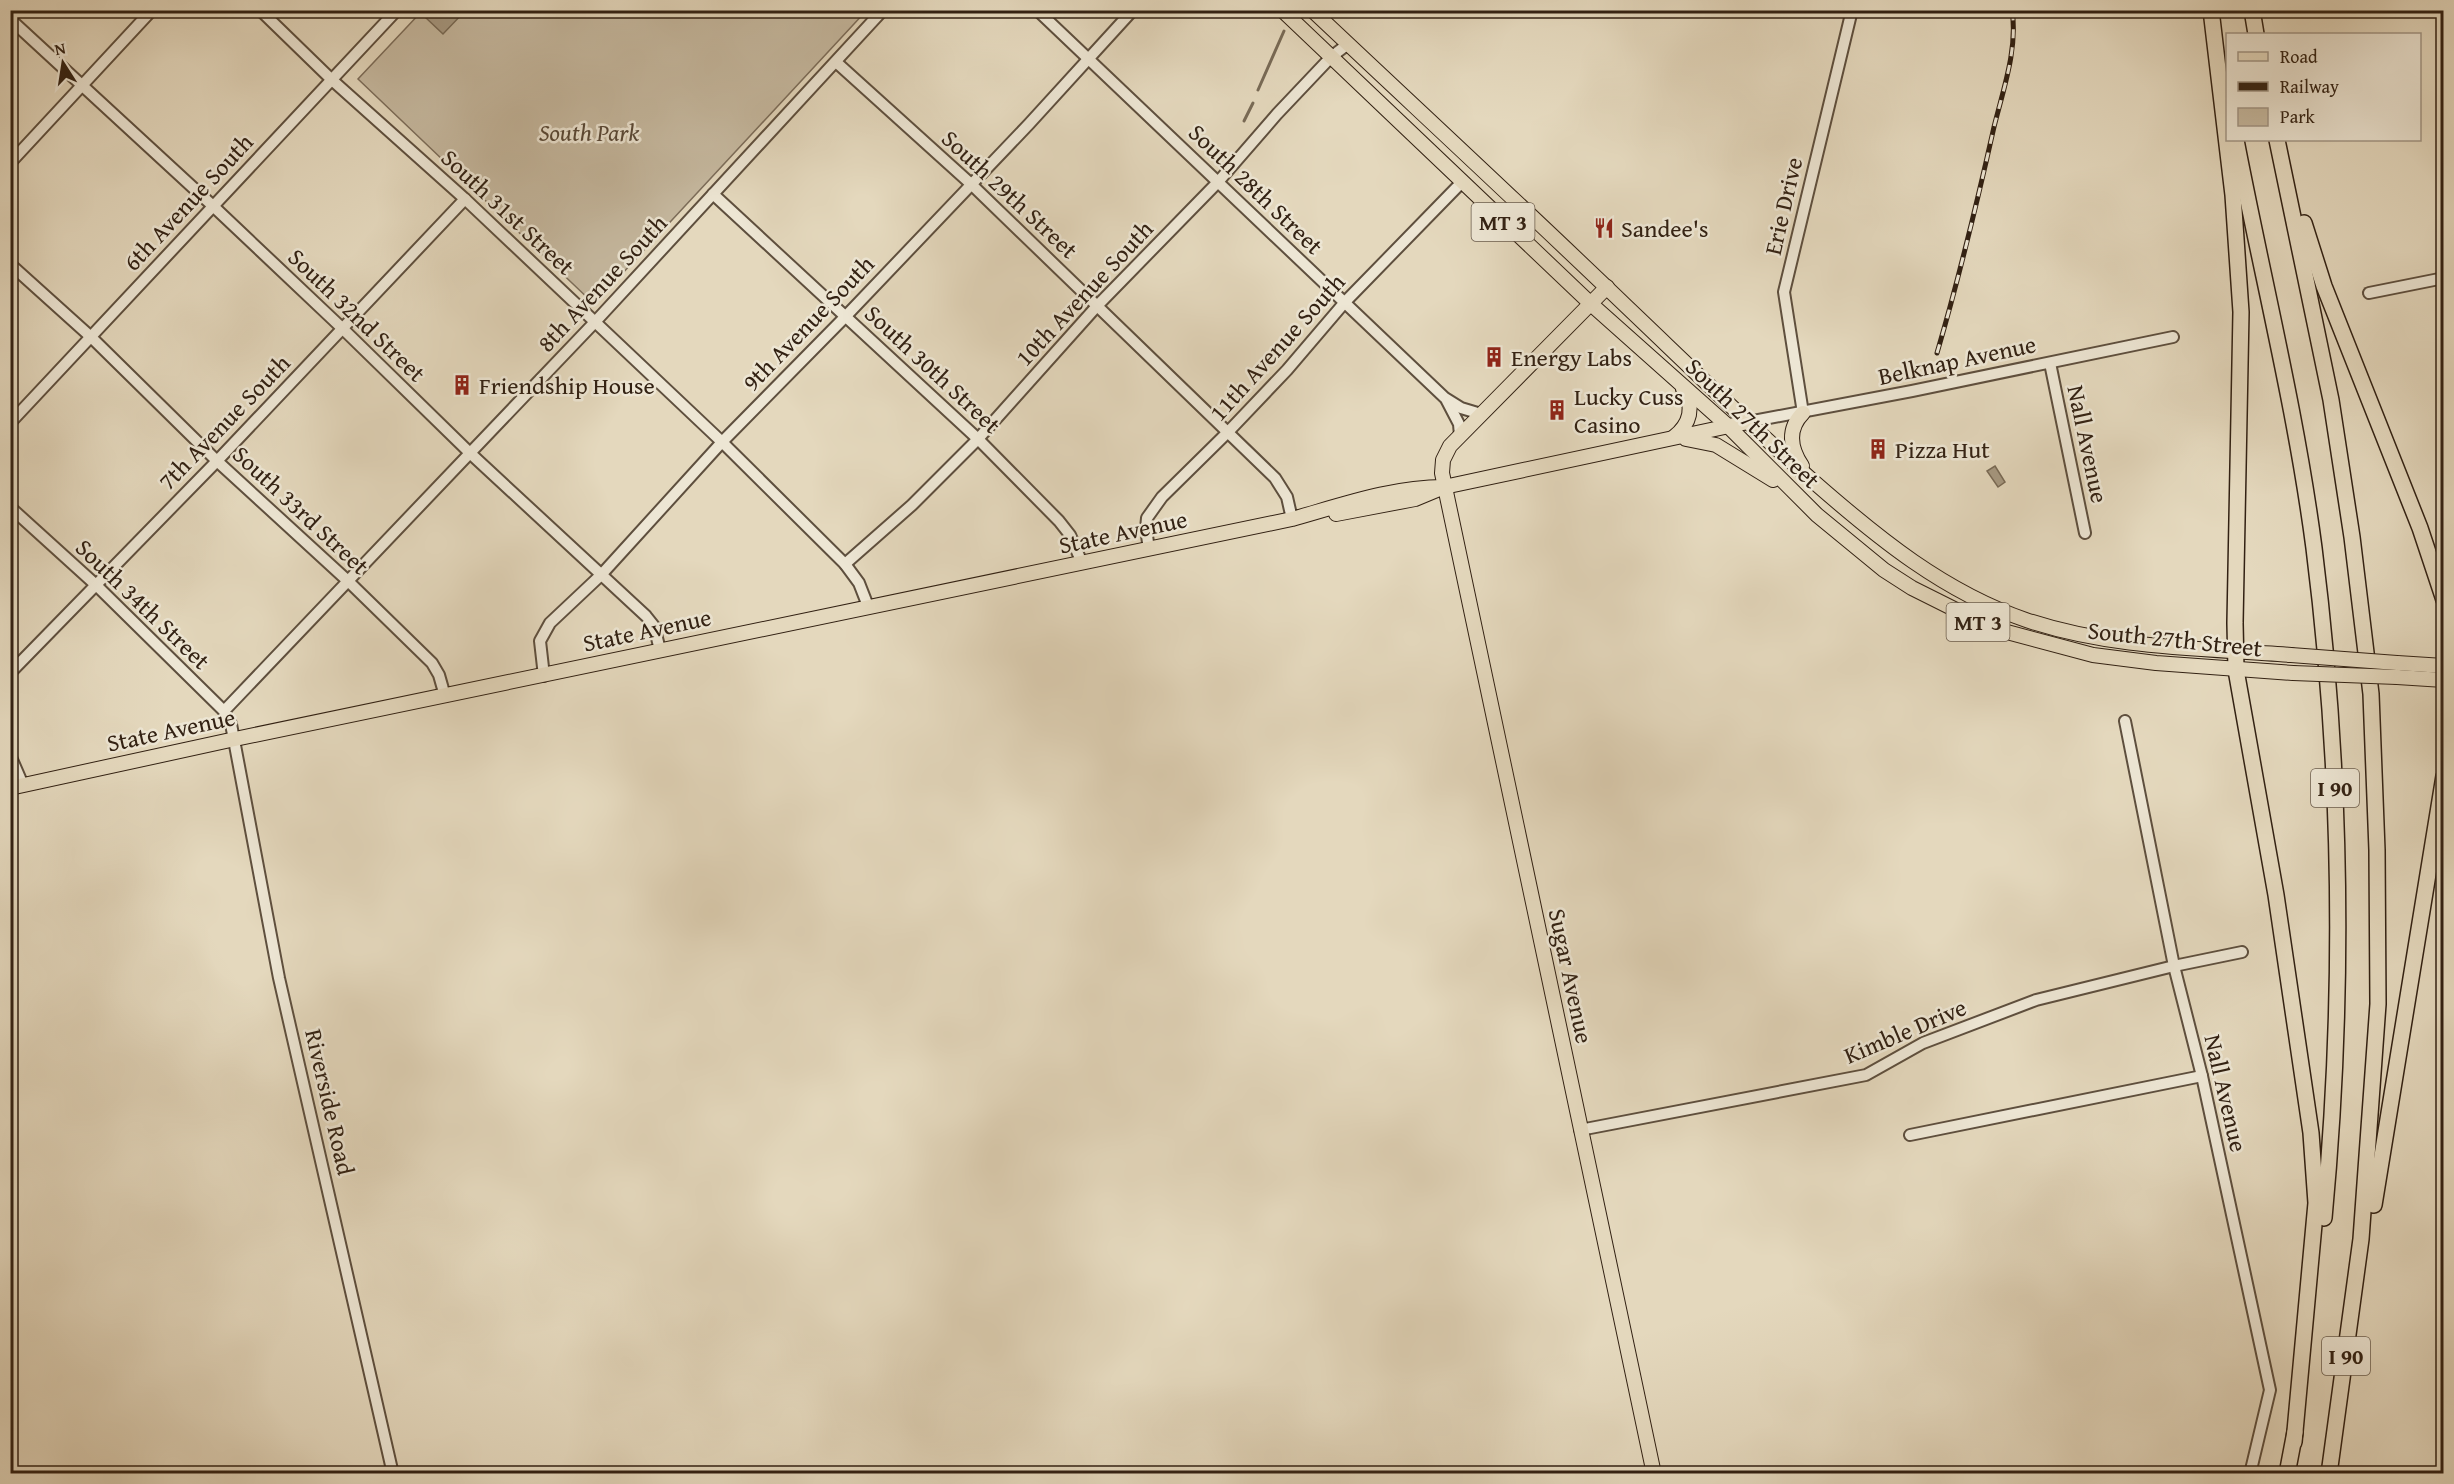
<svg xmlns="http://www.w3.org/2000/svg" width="2454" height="1484" viewBox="0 0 2454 1484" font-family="'Gentium Book Plus',serif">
	<rect width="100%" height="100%" fill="#e4d8bd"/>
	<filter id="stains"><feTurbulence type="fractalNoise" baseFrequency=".00333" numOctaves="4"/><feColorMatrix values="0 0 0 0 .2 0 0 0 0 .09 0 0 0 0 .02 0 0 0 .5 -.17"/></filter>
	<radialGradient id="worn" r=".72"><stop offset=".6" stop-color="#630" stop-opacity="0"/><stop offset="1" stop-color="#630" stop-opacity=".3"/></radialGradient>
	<path fill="#c6b9a0" stroke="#7c6d5a" stroke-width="1.5" d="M422,11H866L594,304L358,79Z"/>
	<g fill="#a79a83" stroke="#786a56" stroke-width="1.5">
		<path d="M431,11V10L465,11L443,34L425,17Z"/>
		<path d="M1995,466L2005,482L1998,487L1987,471Z"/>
	</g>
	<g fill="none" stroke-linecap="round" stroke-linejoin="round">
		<g stroke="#786a56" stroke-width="3">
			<path d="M1258,90L1284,31"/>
			<path d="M1244,121L1253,103"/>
		</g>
		<g stroke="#5e4f3e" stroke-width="14">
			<g id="minor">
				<path d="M260,10L332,80L465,199L722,442L845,564L859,583L868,606"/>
				<path d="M1037,10L1445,398L1461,408L1481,414"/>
				<path d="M10,19L213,206L343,329L471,454L646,616L654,626L660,650"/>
				<path d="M836,62L971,184L1275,478L1287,497L1292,519"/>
				<path d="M10,163L152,10"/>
				<path d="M713,194L978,439L1059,521L1070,535L1082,563"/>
				<path d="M10,264L91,337L217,461L349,582L432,663L439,675L445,696"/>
				<path d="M2369,293L2444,278"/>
				<path d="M2050,363L2085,533"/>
				<path d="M1447,401L1459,424L1460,436"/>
				<path d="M1803,413L1784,292L1852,10"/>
				<path d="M1748,422L1912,391L2173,337"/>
				<path d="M10,423L397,10"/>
				<path d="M10,507L96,585L224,711L231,724L279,978L393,1474"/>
				<path d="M1149,549L1146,529L1147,518L1162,497L1228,432L1287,370L1345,302L1461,183"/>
				<path d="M845,564L912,505L978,439L1097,306L1218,182L1277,114L1331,57L1348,44"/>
				<path d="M10,673L217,461L465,199"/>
				<path d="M544,676L540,641L550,623L601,575L722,442L845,317L1029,124L1133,10"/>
				<path d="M224,711L595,322L883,10"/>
				<path d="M2125,721L2174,966L2202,1076L2270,1390L2250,1474"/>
				<path d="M10,755L23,785"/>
				<path d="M1580,1130L1866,1075L1923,1043L2036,1000L2174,966L2242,952"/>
				<path d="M1910,1135L2202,1076"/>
			</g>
		</g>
		<g stroke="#322113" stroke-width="16">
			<g id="major">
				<path d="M1282,10L1591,304L1728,426L1817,515L1884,570L1912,588L1992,628L2093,655L2156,663L2293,673"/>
				<path d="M1312,10C1417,109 1523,207 1627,307C1689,366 1749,425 1814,482C1878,538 1944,592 2026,620C2112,649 2203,648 2291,655"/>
				<path d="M1607,287L1450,446L1443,460L1442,473L1654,1474"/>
				<path d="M1674,437C1690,424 1695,407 1683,389"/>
				<path d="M1686,439L1716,445L1773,480"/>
				<path d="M1802,466C1790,448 1787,429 1803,413"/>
				<path d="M1336,514L1415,499L1439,489"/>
				<path d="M2397,663L2444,666"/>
				<path d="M2397,677L2444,680"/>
				<path d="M10,788L235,739L1292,519C1342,505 1392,487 1444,487L1748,422"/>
			</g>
		</g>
		<g stroke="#322113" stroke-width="18">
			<g id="highway">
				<path d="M2211,10L2233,195L2241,312L2235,623L2236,670L2276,895L2311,1133L2316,1203L2294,1442"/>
				<path d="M2252,10L2256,34"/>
				<path d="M2236,140C2262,276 2296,410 2314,548C2342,770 2345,995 2324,1218"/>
				<path d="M2277,140L2331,400L2352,537L2371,694L2377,850L2378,1004L2361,1239L2329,1474"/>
				<path d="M2304,223L2324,286L2420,528L2444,600"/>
				<path d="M2374,1205L2444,776"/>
				<path d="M2287,1474L2295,1432"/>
			</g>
		</g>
		<use href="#minor" stroke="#ede6d4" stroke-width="10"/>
		<use href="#major" stroke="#e4d8bd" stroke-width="14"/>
		<use href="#highway" stroke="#e4d8bd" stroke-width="15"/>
		<g stroke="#322113" stroke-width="5">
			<path id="rail" d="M1937,353C1959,278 1977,203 1994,127C2003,90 2018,49 2012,10"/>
		</g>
		<use href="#rail" stroke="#ede6d4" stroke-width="3" stroke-dasharray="9" stroke-linecap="butt"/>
		<g stroke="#322113" stroke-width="16" stroke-linecap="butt">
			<g id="major-bridge">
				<path d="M2291,655L2397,663"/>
				<path d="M2293,673L2397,677"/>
			</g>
		</g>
		<use href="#major-bridge" stroke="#e4d8bd" stroke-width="14"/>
	</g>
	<defs>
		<g id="restaurant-bare" transform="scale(1.62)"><path d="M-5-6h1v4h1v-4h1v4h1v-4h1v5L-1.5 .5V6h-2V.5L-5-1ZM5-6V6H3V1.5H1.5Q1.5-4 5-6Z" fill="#8f2418" stroke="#ede6d4" stroke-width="2.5" paint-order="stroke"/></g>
		<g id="building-bare" transform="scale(1.62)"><path d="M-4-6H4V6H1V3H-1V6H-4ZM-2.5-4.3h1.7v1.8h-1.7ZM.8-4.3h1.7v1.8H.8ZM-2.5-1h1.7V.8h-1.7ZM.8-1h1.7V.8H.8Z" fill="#8f2418" stroke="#ede6d4" stroke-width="2.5" paint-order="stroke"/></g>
	</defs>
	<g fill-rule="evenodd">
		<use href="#restaurant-bare" x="1604" y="228"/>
		<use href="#building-bare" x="1494" y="357"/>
		<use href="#building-bare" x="462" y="385"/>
		<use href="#building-bare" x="1557" y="410"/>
		<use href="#building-bare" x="1878" y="449"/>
	</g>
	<g text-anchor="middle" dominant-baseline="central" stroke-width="5" stroke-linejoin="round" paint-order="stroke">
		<g fill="#ede6d4" stroke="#6a5c4d" stroke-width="1.5">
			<rect x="1471.5" y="203" width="63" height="38" rx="4.5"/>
			<rect x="1946.5" y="603" width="63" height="38" rx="4.5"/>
			<rect x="2311" y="769" width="48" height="38" rx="4.5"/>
			<rect x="2322" y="1337" width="48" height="38" rx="4.5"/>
		</g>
		<g font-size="22" font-weight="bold" fill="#322113">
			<text x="1503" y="222">MT 3</text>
			<text x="1978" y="622">MT 3</text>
			<text x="2335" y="788">I 90</text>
			<text x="2346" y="1356">I 90</text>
		</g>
		<g font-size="24" font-style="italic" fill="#574736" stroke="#ede6d4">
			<text x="589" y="132">South Park</text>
		</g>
		<g font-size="24" fill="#322113" stroke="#ede6d4">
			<text transform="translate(1256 189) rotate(44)">South 28th Street</text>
			<text transform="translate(1010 194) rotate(43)">South 29th Street</text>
			<text transform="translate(188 202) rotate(-47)">6th Avenue South</text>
			<text transform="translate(1783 206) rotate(-77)">Erie Drive</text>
			<text transform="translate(508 212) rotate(43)">South 31st Street</text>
			<text transform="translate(602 283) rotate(-47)">8th Avenue South</text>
			<text transform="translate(1084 293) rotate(-47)">10th Avenue South</text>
			<text transform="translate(357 315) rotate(44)">South 32nd Street</text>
			<text transform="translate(808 323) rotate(-46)">9th Avenue South</text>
			<text transform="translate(1277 347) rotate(-48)">11th Avenue South</text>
			<text transform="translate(1957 360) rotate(-12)">Belknap Avenue</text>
			<text transform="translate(933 369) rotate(43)">South 30th Street</text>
			<text transform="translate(224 422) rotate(-46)">7th Avenue South</text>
			<text transform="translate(1753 423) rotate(44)">South 27th Street</text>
			<text transform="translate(2088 444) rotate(78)">Nall Avenue</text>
			<text transform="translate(301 510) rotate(43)">South 33rd Street</text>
			<text transform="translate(1123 532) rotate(-12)">State Avenue</text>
			<text transform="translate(143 604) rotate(44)">South 34th Street</text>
			<text transform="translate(647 630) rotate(-12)">State Avenue</text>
			<text transform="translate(2175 639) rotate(6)">South 27th Street</text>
			<text transform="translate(171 730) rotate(-12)">State Avenue</text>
			<text transform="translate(1571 976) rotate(78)">Sugar Avenue</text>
			<text transform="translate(1905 1031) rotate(-23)">Kimble Drive</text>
			<text transform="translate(2226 1093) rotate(77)">Nall Avenue</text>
			<text transform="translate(330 1102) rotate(77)">Riverside Road</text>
		</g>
		<g font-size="24" fill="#322113" stroke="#ede6d4" text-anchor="start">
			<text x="1621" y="228">Sandee's</text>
			<text x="1511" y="357">Energy Labs</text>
			<text x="479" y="385">Friendship House</text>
			<text x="1574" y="396">Lucky Cuss<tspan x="1574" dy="28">Casino</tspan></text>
			<text x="1895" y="449">Pizza Hut</text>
		</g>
	</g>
	<rect width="2454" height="1484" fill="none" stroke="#e4d8bd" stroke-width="36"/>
	<rect x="12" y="12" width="2430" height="1460" fill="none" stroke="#322113" stroke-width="3"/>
	<rect x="18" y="18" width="2418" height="1448" fill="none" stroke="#322113" stroke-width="1.5"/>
	<rect x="2226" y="33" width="195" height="108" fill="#ede6d4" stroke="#a29787" stroke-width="1.5"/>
	<rect x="2238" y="52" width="30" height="9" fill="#e4d8bd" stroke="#a29787" stroke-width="1.5"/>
	<text x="2280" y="63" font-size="18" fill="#322113">Road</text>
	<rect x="2238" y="82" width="30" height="9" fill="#322113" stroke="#a29787" stroke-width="1.5"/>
	<text x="2280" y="93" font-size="18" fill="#322113">Railway</text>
	<rect x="2238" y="108" width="30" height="18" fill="#c6b9a0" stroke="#a29787" stroke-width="1.5"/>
	<text x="2280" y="123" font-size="18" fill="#322113">Park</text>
	<g transform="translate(63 63) rotate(348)" stroke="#ede6d4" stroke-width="4.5" paint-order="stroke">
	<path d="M0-4.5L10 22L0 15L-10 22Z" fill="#322113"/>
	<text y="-9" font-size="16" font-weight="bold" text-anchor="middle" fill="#322113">N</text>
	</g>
	<rect width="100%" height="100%" filter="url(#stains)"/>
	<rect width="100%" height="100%" fill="url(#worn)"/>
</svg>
